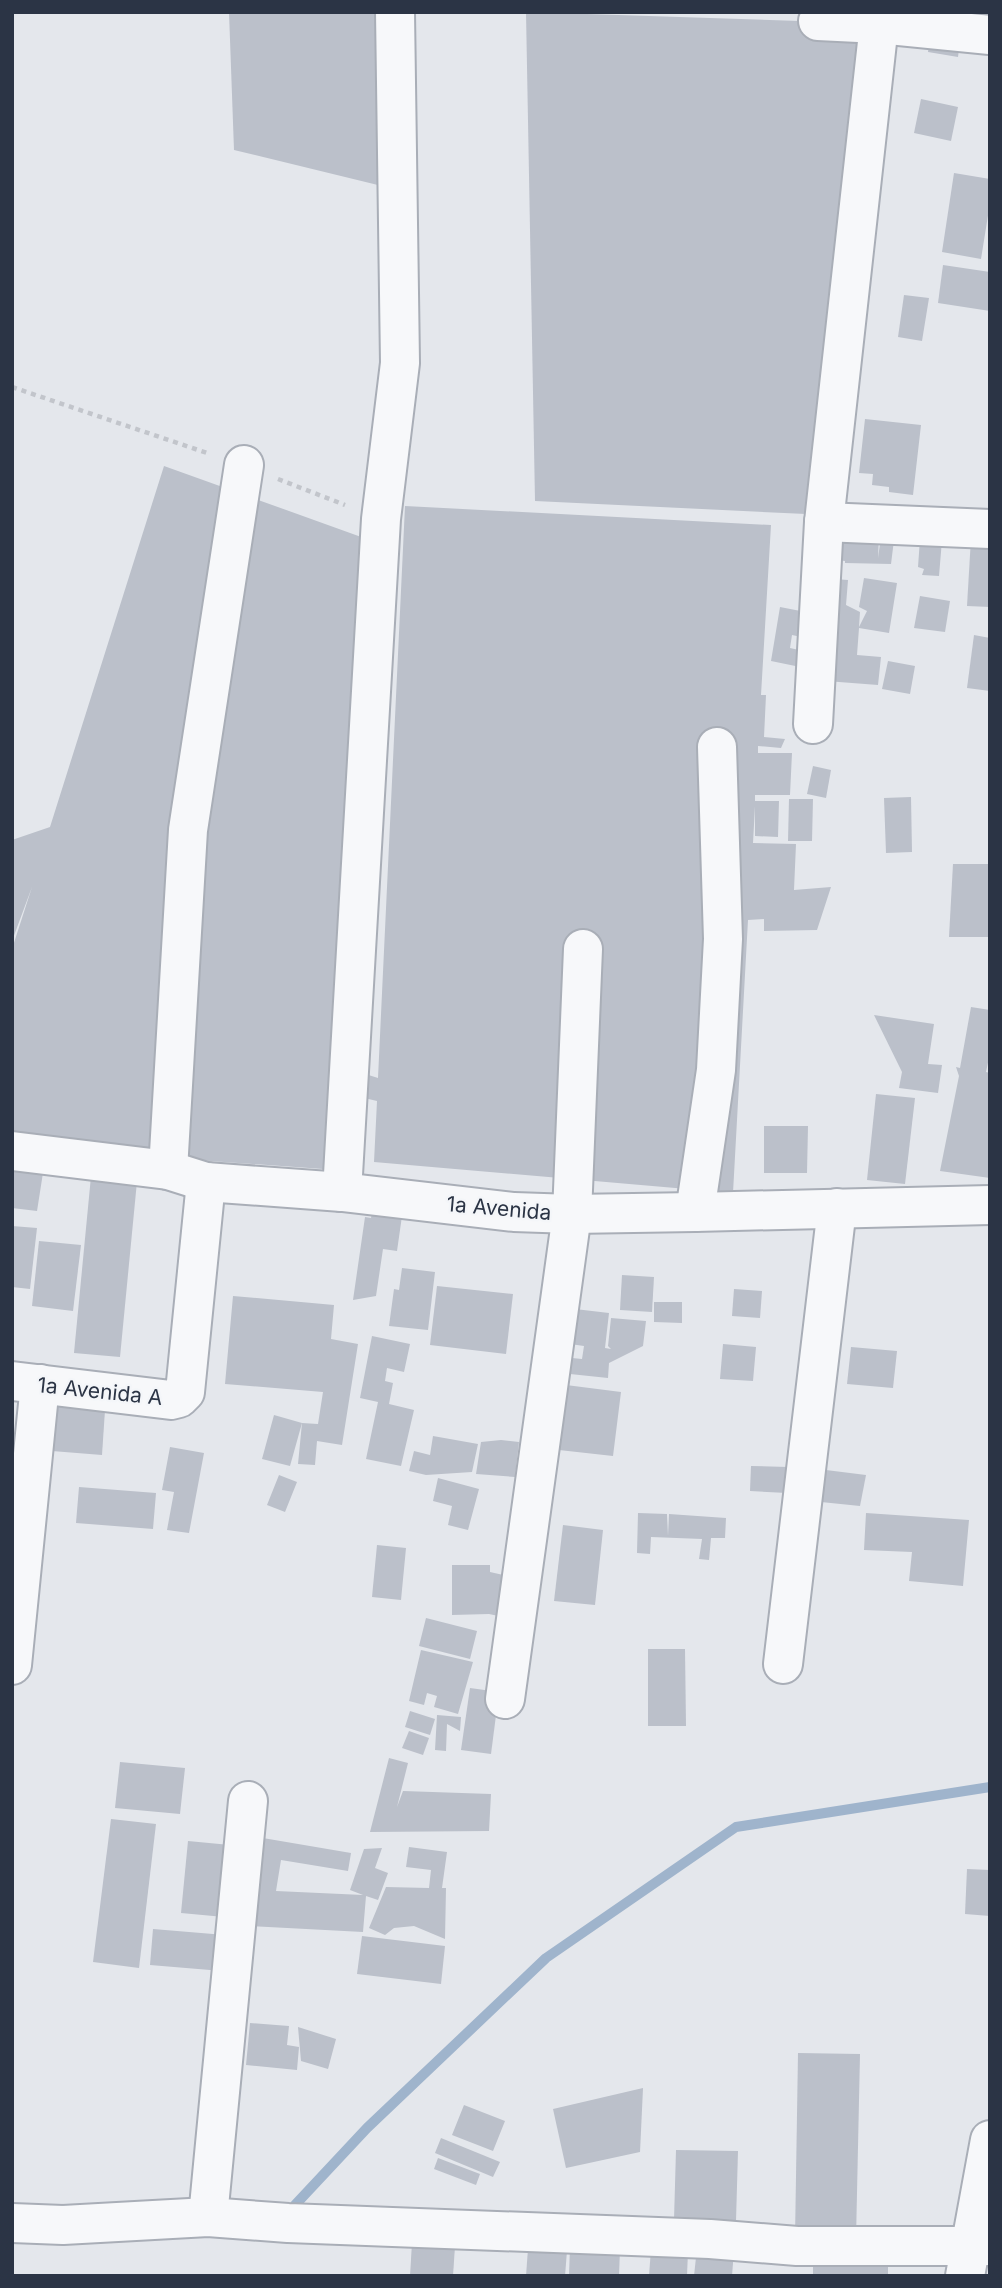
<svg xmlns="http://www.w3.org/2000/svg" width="1002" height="2288" viewBox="0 0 1002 2288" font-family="Inter,sans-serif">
	<rect width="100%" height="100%" fill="#e4e7ec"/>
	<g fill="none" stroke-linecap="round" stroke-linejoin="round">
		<path stroke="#9fb4cc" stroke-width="10" d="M295,2205L367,2128L546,1958L736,1827L990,1787"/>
	</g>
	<g fill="#bbc0ca">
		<path d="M229,12H383L386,187L234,150Z"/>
		<path d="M526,12L861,23L806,514L535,501Z"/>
		<path d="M970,12H990V22L969,20Z"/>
		<path d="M931,30L961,34L958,57L928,52Z"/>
		<path d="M921,99L958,107L951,141L914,133Z"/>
		<path d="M954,173L990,179V203L981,259L942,252Z"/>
		<path d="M943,265L990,272V311L938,303Z"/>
		<path d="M904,295L929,298L922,341L898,337Z"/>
		<path d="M865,419L921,425L913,495L889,492V487L872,485L873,474L859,473Z"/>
		<path d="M164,466L364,538L323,1169L12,1147V949L32,887L12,941V840L50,827Z"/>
		<path d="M405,506L771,525L761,695H766L764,737L785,739L781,748L758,746V753H792L790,795H755V801H779L778,837L755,836V806L753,843L796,844L794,890L831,887L817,930L764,931V919L748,920L733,1193L374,1162L377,1101L360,1097L359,1072L378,1078Z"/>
		<path d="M882,530L895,532L891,564L845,563V561L828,559L846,532L847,543V533L879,534L878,558Z"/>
		<path d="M971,538L990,540V607L967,606Z"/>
		<path d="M920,539L942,540L939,576L922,575L924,569L918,567Z"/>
		<path d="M864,578L897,583L889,633L859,628L857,655L881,657L878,685L826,681L834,579L848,580L846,605L860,612L859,627L867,611L859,607Z"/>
		<path d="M920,596L950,601L945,632L914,628Z"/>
		<path d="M780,607L816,614L811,639L792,635L790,648L808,652L810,669L771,661Z"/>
		<path d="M974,635L990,638V691L967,688Z"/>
		<path d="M888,661L915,666L910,694L882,689Z"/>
		<path d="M813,766L831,770L826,798L807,794Z"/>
		<path d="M911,797L912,852L886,853L884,798Z"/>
		<path d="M789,799H813L812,841H788Z"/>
		<path d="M953,864H990V937H949Z"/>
		<path d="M971,1007L990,1010V1053L986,1072L990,1073V1178L940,1171L959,1076L956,1067L960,1068Z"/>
		<path d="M874,1015L934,1024L928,1064L942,1065L938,1093L899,1088L902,1072Z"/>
		<path d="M876,1094L915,1098L905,1184L867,1180Z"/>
		<path d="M764,1126H808L807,1173H764Z"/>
		<path d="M12,1155L45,1160L37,1211L12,1208Z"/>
		<path d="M92,1166L138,1171L120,1357L74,1353Z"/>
		<path d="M374,1198L404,1202L397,1251L383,1249L376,1296L353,1300L365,1217L371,1218Z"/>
		<path d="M12,1226L37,1228L30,1289L12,1287Z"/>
		<path d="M39,1241L81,1245L73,1311L32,1306Z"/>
		<path d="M402,1268L435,1272L428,1330L389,1326L394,1289L399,1290Z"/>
		<path d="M622,1275L654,1277L652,1312L620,1310Z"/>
		<path d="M437,1286L513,1294L506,1354L430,1345Z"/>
		<path d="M734,1289L762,1291L760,1318L732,1316Z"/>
		<path d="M233,1296L334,1305L331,1339L358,1344L342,1445L317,1441L315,1465L298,1464L302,1423L318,1424L323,1392L225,1384Z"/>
		<path d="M654,1302H682V1323L654,1322Z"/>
		<path d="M575,1309L609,1313L605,1348L611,1349L608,1346L611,1318L646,1321L643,1346L609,1363L608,1378L570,1374L572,1358L582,1359L584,1346L570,1344Z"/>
		<path d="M372,1336L410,1344L404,1372L387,1368L385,1381L393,1383L389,1404L414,1410L401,1466L366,1459L378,1402L360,1398Z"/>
		<path d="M723,1344L756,1347L753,1381L720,1379Z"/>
		<path d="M851,1347L897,1351L893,1388L847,1384Z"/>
		<path d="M566,1385L621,1392L613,1456L559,1450Z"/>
		<path d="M57,1406L105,1410L102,1455L52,1451Z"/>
		<path d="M274,1415L302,1423L290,1466L262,1459Z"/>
		<path d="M433,1436L478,1444L472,1472L426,1475L409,1471L414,1451L430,1455Z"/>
		<path d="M501,1440L519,1442L515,1477L476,1474L481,1442Z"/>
		<path d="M170,1447L204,1453L189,1533L167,1530L174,1492L162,1490Z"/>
		<path d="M751,1466L788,1467L787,1493L750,1491Z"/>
		<path d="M826,1470L866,1475L860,1506L821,1502Z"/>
		<path d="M279,1475L297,1482L285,1512L267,1505Z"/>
		<path d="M438,1478L479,1489L468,1530L448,1525L452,1506L433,1501Z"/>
		<path d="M79,1487L156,1493L153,1529L76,1523Z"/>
		<path d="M638,1513L667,1514L668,1536L669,1514L726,1518L725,1538H711L709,1560L699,1559L702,1539L651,1537L650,1554L637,1553Z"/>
		<path d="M866,1513L969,1520L963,1586L909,1581L912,1552L864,1550Z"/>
		<path d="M563,1525L603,1530L595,1605L554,1601Z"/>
		<path d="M377,1545L406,1548L401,1600L372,1597Z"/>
		<path d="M452,1565H490V1572L517,1578L508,1618L489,1614L452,1615Z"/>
		<path d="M426,1618L477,1631L470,1659L419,1646Z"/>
		<path d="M648,1649H685L686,1726H648Z"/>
		<path d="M421,1650L473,1662L458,1714L434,1707L437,1696L427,1693L424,1705L409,1701Z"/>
		<path d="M470,1688L499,1692L491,1754L461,1750Z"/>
		<path d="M410,1711L435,1719L430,1735L405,1727Z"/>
		<path d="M437,1715L461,1717L460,1731L447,1724L446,1751L435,1750Z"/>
		<path d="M409,1731L429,1738L423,1755L402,1748Z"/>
		<path d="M389,1758L408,1763L397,1807L403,1791L491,1794L489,1831L370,1832Z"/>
		<path d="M120,1762L185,1768L180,1814L115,1808Z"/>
		<path d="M111,1819L156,1824L139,1968L93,1962Z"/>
		<path d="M251,1836L351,1853L348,1871L281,1860L276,1891L363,1895L350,1890L364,1849L382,1848L375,1868L388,1873L378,1900L366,1896L363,1932L250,1926Z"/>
		<path d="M188,1841L230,1845L224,1917L181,1913Z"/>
		<path d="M409,1847L447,1852L442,1888H446L445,1939L414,1926L394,1928L385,1935L369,1928L386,1887L429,1888L431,1870L406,1867Z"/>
		<path d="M967,1869L990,1870V1916L965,1914Z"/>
		<path d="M153,1929L225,1935L222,1971L150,1965Z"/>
		<path d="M362,1936L445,1946L441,1984L357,1974Z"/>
		<path d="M250,2023L289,2026L287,2045L299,2047L297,2070L246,2065Z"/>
		<path d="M298,2027L336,2039L328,2069L301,2061Z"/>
		<path d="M798,2053L860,2054L856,2239L795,2238Z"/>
		<path d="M643,2088L640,2152L566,2168L553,2109Z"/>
		<path d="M464,2105L505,2121L493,2151L452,2135Z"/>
		<path d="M441,2138L500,2162L493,2177L435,2153Z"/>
		<path d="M676,2150L738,2151L736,2221L674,2220Z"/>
		<path d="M438,2158L480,2174L476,2185L434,2169Z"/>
		<path d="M529,2235L568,2238L565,2276H526Z"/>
		<path d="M412,2243L455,2246L453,2276H410Z"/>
		<path d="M570,2247L620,2249L619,2276H569Z"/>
		<path d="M697,2248L734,2250L732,2276H694Z"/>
		<path d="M651,2249L688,2251L687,2276H649Z"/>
		<rect x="813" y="2256" width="75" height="20"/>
	</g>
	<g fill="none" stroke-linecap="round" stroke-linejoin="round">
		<g stroke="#a9aeb7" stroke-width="42">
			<g id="minor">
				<path d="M818,21L879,24L990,35"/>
				<path d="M824,522L990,529"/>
				<path d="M813,724L824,522L879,24"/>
				<path d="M12,1151L168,1170L206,1182L342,1192L514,1212L572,1214L695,1212L990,1205"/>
				<path d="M168,1170L188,830L244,465"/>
				<path d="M342,1192L381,519L400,363L395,12"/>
				<path d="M695,1212L716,1070L723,939L717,747"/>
				<path d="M12,1381L171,1400L179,1398L185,1392L206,1182"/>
				<path d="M783,1664L837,1208"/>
				<path d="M12,1665L40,1384"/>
				<path d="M505,1699L572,1214L583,949"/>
				<path d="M208,2217L248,1801"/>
				<path d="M12,2223L63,2225L208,2217L288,2223L710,2239L797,2246H990"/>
				<path d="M965,2276L990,2140"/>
			</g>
		</g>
		<g stroke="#c2c5cb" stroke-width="4.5" stroke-dasharray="5 5" stroke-linecap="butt">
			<path d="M12,387L210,454"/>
			<path d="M278,479L345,505"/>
		</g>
		<use href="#minor" stroke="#f7f8fa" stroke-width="38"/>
	</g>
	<g text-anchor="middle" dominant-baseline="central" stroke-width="5" stroke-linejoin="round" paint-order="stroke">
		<g font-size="21" fill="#2b3445" stroke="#f4f6f9">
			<text transform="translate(499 1208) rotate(5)">1a Avenida</text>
			<text transform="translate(100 1391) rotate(6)">1a Avenida A</text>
		</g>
	</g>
	<rect width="1002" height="2288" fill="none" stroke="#2b3445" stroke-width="28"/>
</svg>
